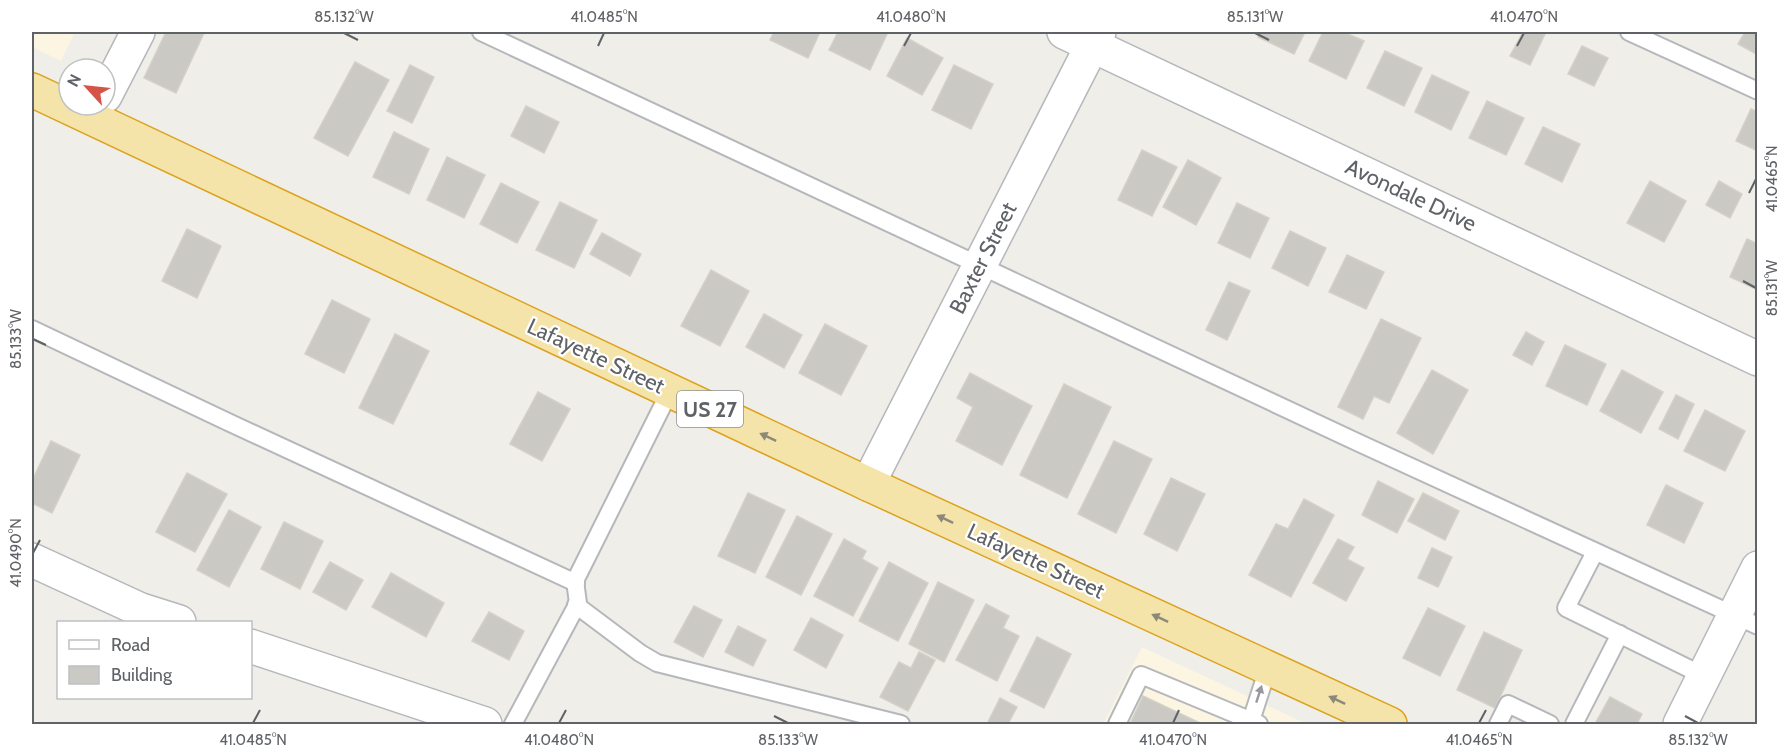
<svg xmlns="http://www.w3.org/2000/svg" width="1789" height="756" viewBox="0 0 1789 756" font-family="Cabin,sans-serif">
	<rect width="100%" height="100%" fill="#efeee8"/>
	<g fill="#fbf5e2">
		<path d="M32,32H75L61,61L32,47Z"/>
		<path d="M1142,647L1307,724H1103Z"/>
	</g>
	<g fill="#cbc9c4" stroke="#d4d0c7" stroke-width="1.5">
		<path d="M166,32L204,33L176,93L144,78Z"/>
		<path d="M774,32H820L808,58L770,40Z"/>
		<path d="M838,32H888L870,70L829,50Z"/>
		<path d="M1260,32H1305L1294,54L1258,37Z"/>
		<path d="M1323,32H1343L1364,41L1346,79L1309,61Z"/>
		<path d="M1523,32H1539L1545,34L1530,65L1510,56Z"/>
		<path d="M1745,32H1758V55L1738,44Z"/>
		<path d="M907,38L943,58L922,95L887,76Z"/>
		<path d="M1582,46L1608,58L1594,86L1568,74Z"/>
		<path d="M1385,51L1422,68L1404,106L1367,88Z"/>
		<path d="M355,62L389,80L348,156L314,138Z"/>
		<path d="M410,65L434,77L412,123L387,111Z"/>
		<path d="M954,65L993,84L971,129L932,110Z"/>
		<path d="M1432,75L1469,92L1451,130L1415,112Z"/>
		<path d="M1487,101L1524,118L1506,155L1469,138Z"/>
		<path d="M526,106L559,122L544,153L511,136Z"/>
		<path d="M1751,109L1758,112V151L1736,141Z"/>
		<path d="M1543,127L1580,144L1562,182L1525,164Z"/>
		<path d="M394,132L429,149L409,194L373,177Z"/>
		<path d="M1142,150L1177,167L1152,216L1118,200Z"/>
		<path d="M447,157L485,175L464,218L427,200Z"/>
		<path d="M1188,160L1221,178L1196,225L1163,207Z"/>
		<path d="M1650,181L1686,201L1664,242L1627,223Z"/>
		<path d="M1719,181L1742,194L1730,218L1706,205Z"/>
		<path d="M501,183L539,202L517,243L480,224Z"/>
		<path d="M560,202L597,220L574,268L536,250Z"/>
		<path d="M1237,203L1269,218L1250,258L1218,243Z"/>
		<path d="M187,229L221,246L197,298L162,281Z"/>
		<path d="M1290,231L1326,248L1308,286L1272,268Z"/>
		<path d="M602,233L641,254L630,276L590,254Z"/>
		<path d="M1747,239L1758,244V290L1730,277Z"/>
		<path d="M1347,255L1384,272L1366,309L1329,292Z"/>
		<path d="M711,270L749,291L720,346L681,326Z"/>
		<path d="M1229,282L1250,291L1227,340L1206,330Z"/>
		<path d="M332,300L370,319L344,373L305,354Z"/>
		<path d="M764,314L802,335L784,368L746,347Z"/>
		<path d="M1381,319L1421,338L1389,403L1374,396L1363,419L1338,407Z"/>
		<path d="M825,324L867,346L841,395L799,373Z"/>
		<path d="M1526,332L1544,342L1532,365L1513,355Z"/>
		<path d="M395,334L429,351L393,424L359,408Z"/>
		<path d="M1565,345L1606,364L1587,405L1546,386Z"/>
		<path d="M1432,370L1468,390L1433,454L1397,433Z"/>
		<path d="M1622,370L1663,392L1641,433L1600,411Z"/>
		<path d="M970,373L1032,406L1002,465L956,441L973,407L957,398Z"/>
		<path d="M1064,384L1111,407L1067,498L1020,475Z"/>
		<path d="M538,392L570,409L542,461L510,444Z"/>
		<path d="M1676,395L1694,404L1678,439L1659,429Z"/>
		<path d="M1705,410L1745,431L1725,471L1684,451Z"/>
		<path d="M51,441L80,455L52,513L32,503V481Z"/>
		<path d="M1114,441L1152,459L1116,533L1078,514Z"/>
		<path d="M187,473L227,494L195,552L156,532Z"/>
		<path d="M1171,478L1205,494L1177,551L1144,534Z"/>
		<path d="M1378,481L1414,499L1397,533L1362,515Z"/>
		<path d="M1666,485L1703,503L1684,543L1647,525Z"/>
		<path d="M748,493L785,510L755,573L718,556Z"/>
		<path d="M1423,493L1459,511L1445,540L1408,521Z"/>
		<path d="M1304,499L1334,515L1291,597L1249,575L1276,524L1288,529Z"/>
		<path d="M229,510L261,527L229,587L197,570Z"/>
		<path d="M797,516L832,534L801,595L766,577Z"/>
		<path d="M284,522L323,541L300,589L261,569Z"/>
		<path d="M844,539L866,551L862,559L878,568L853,616L814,596Z"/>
		<path d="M1338,539L1354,547L1347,559L1364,568L1346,601L1313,583Z"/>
		<path d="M1432,548L1452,557L1438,587L1418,578Z"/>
		<path d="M330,562L363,580L346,610L313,592Z"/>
		<path d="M889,562L928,583L898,641L859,621Z"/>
		<path d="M391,573L444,603L426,637L372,607Z"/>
		<path d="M938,582L974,600L944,662L909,644Z"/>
		<path d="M986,604L1009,616L1003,628L1019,636L997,681L956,660Z"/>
		<path d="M694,606L722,620L703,657L674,642Z"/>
		<path d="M1428,608L1465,626L1440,676L1403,658Z"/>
		<path d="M489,612L524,631L509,660L472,641Z"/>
		<path d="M811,618L843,635L826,668L794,650Z"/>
		<path d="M738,626L766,640L753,666L725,652Z"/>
		<path d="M1484,632L1522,650L1495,708L1457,690Z"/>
		<path d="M1037,637L1071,654L1044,708L1010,691Z"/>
		<path d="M919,652L935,660L908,711L880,697L899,662L911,668Z"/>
		<path d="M1143,696L1202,724H1130Z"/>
		<path d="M1610,697L1642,714L1637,724H1595Z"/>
		<path d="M1000,698L1017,707L1008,724H987Z"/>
	</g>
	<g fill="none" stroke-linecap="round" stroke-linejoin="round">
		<g stroke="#b5b7bb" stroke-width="20">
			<g id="service">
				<path d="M481,32L1359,443L1758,626"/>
				<path d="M1629,32L1758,91"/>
				<path d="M32,329L228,422L576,583"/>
				<path d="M1595,552L1566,608L1704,676"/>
				<path d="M576,605L640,653L657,663L901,724"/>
				<path d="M513,724L578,603L575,581L670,391"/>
				<path d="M1117,724L1141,675L1259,724"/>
				<path d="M1250,724L1268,668"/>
				<path d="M1498,724L1508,704L1550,724"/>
				<path d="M1574,724L1620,634"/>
			</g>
		</g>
		<g stroke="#b5b7bb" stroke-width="36">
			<g id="minor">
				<path d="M1064,32L1758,359"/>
				<path d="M105,96L138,32"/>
				<path d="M868,484L1099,32"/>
				<path d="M32,560L141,610L179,622"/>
				<path d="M250,646L485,724"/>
			</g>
		</g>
		<g stroke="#b5b7bb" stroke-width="36">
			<path id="tertiary" d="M1680,724L1758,568"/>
		</g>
		<g stroke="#dda11b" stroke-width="36">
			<path id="trunk" d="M32,90L868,484L1390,724"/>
		</g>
		<use href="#service" stroke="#fff" stroke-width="16"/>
		<use href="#minor" stroke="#fff" stroke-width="33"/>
		<use href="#tertiary" stroke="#fff" stroke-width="33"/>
		<use href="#trunk" stroke="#f4e4aa" stroke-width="33"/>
	</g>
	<defs><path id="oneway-solid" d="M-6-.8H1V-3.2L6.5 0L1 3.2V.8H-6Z" transform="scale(1.5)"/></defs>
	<g fill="#8c897a">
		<use href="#oneway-solid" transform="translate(768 437) rotate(-155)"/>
		<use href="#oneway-solid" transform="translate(945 519) rotate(-155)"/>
		<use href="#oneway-solid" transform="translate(1160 618) rotate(-155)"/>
		<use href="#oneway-solid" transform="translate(1337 700) rotate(-155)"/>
	</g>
	<use fill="#97999c" href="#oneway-solid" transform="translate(1259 694) rotate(-72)"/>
	<path fill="none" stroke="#5f6266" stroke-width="2" d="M344,33L358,40M1255,33L1269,40M598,46L604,33M904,46L911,33M1517,46L1524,33M1749,193L1756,179M1743,281L1756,288M33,339L46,345M33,553L40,540M774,716L788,723M1685,716L1698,723M253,723L260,710M559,723L566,710M1173,723L1179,710M1479,723L1486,710"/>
	<g text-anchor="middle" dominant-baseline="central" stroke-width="4.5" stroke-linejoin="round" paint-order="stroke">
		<rect fill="#fff" stroke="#8f9194" stroke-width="1.5" x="677" y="391" width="66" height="36" rx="4.5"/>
		<g font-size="21" font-weight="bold" fill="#5f6266">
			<text x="710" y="409">US 27</text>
		</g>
		<g font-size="22" fill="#5f6266" stroke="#fff">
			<text transform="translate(1411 195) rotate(25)">Avondale Drive</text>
			<text transform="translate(983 258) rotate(-63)">Baxter Street</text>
			<text transform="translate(596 356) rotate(25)">Lafayette Street</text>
			<text transform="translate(1036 561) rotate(25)">Lafayette Street</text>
		</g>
	</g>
	<rect width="1789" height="756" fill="none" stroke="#ffffff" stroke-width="66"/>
	<rect x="57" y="621" width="195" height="78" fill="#ffffff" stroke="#bfc0c2" stroke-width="1.5"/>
	<rect x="69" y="640" width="30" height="9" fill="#ffffff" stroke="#bfc0c2" stroke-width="1.5"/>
	<text x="111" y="651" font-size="18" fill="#5f6266">Road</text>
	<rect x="69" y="666" width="30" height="18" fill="#cbc9c4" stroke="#bfc0c2" stroke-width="1.5"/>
	<text x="111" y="681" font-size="18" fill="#5f6266">Building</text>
	<g transform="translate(87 87) rotate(297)"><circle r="28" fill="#ffffff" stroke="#bfc0c2" stroke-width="1.5"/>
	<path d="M0-4.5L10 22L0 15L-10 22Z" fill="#d65447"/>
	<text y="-9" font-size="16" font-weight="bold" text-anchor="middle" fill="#5f6266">N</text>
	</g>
	<rect x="33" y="33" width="1723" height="690" fill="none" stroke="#5f6266" stroke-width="2"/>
	<g font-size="15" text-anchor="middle" fill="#5f6266">
		<text x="344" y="22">85.132°W</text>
		<text x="604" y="22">41.0485°N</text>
		<text x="911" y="22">41.0480°N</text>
		<text x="1255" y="22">85.131°W</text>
		<text x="1524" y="22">41.0470°N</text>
		<text transform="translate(1772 179) rotate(-90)" y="5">41.0465°N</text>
		<text transform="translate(1772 288) rotate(-90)" y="5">85.131°W</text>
		<text transform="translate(16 339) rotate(-90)" y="5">85.133°W</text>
		<text transform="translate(16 553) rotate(-90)" y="5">41.0490°N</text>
		<text x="253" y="745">41.0485°N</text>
		<text x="559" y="745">41.0480°N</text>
		<text x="788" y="745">85.133°W</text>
		<text x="1173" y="745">41.0470°N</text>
		<text x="1479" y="745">41.0465°N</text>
		<text x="1698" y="745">85.132°W</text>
	</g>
</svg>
